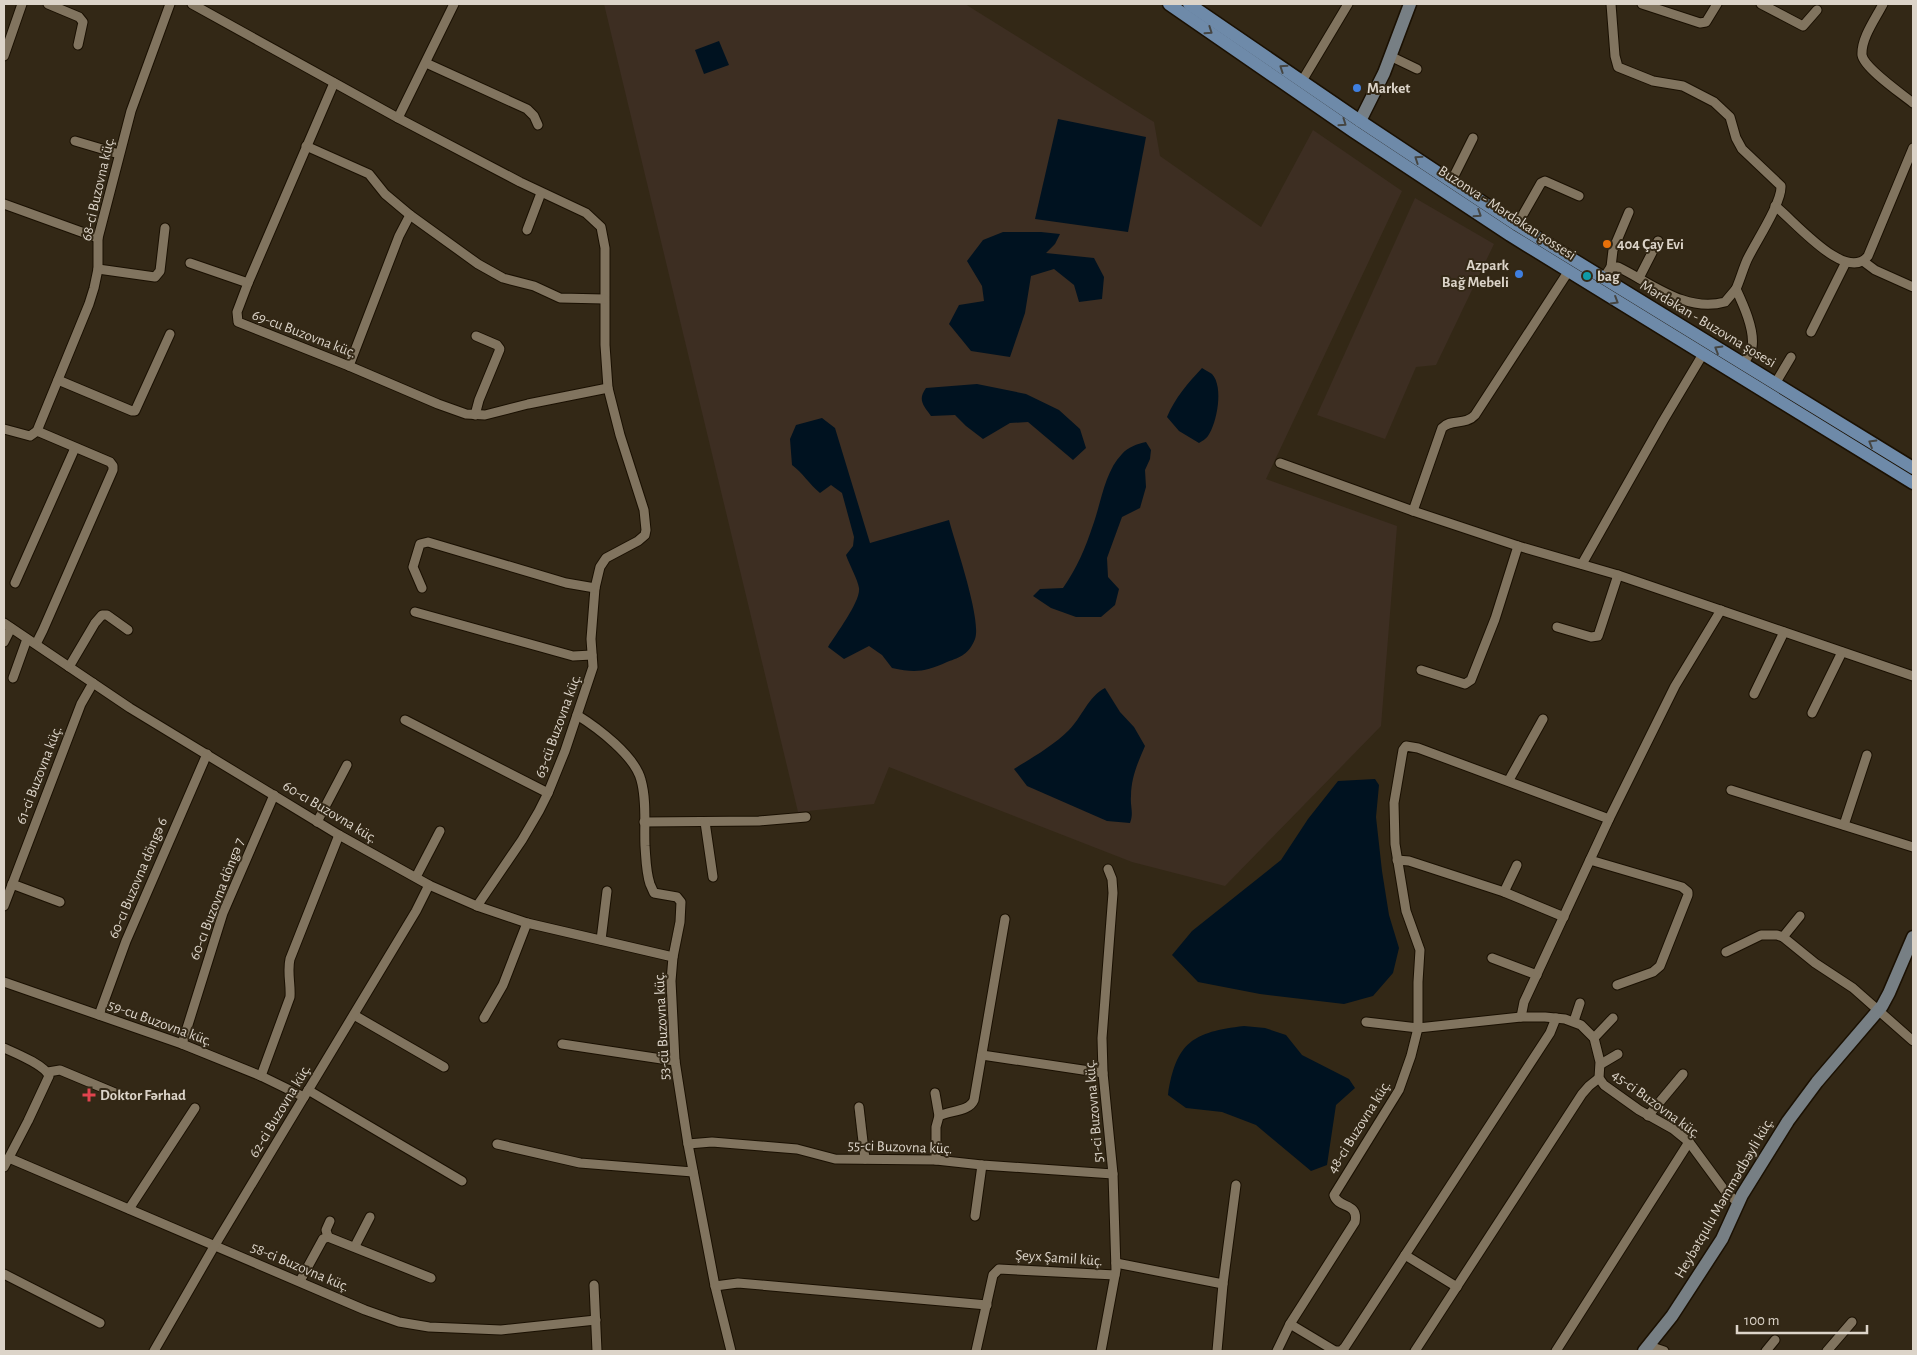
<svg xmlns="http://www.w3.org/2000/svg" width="1917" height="1355" viewBox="0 0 1917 1355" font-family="'Alegreya Sans',sans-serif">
	<rect width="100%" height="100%" fill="#332816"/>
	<g fill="#3d2e22">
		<path d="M604,4H965L1154,122L1160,156L1261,227L1313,130L1402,191L1266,479L1397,526L1381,726L1225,886L1132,862L889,767L874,804L798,812Z"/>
		<path d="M1415,198L1494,244L1436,365L1416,367L1385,439L1317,415Z"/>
	</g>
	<g fill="#001220">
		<path d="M719,41L729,65L704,74L695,50Z"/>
		<path d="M1058,119L1146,137L1128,232L1035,219Z"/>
		<path d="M1041,232L1060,234L1055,244L1046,253L1094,258L1104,277L1102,299L1079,302L1074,285L1054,269L1031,276L1025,313L1010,357L971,351L949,324L959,305L984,301L982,286L967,261L983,240L1003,232Z"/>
		<path d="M1202,368C1205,370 1209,372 1212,374C1224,387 1217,423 1208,436C1206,439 1202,441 1199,443L1179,431L1167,417C1175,398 1188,383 1202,368Z"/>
		<path d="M977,384L1026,394L1059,410L1080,429L1086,448L1073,460L1028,422L1010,423L983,439L966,426L955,415L931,416C924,406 917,400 926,388Z"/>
		<path d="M822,418L835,428L870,543L949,520C955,543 982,620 975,639C969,654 961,657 947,662C925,672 915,673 892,668L882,655L869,646L844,659L828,647C836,634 861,601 859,588C858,580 849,564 846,555L853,546L854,537L842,493L831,485L820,493C809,484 803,473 792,465L790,439L796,425Z"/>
		<path d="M1146,442L1151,450L1150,459L1145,470L1146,487L1140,508L1122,517L1107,558L1108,577L1119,589L1115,605L1101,617H1076L1051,608L1033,596L1040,589L1063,588C1077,568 1085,549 1093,525C1101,503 1105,471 1122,454C1128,447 1137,444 1146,442Z"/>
		<path d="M1105,688L1120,712L1134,727L1145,746C1138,762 1131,778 1131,796C1130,806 1134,813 1130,823L1107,821L1027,786L1014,769C1033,757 1053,746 1069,730C1082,717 1088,697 1105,688Z"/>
		<path d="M1375,779L1379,785L1376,817L1382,871L1389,915L1399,948L1393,973L1373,996L1344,1004L1260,994L1198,982L1172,955L1192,931L1281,860L1308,819L1338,781Z"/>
		<path d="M1244,1026L1265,1028L1286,1035L1302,1055L1349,1079L1355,1088L1336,1105L1327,1165L1311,1171L1256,1125L1222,1112L1186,1108L1168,1095C1176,1042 1193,1032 1244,1026Z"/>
	</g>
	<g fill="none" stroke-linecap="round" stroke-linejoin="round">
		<g stroke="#1a1002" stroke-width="11">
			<g id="street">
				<path d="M48,4L79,17L83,22L78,45"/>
				<path d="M192,4L398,118L520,182L586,213L601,227L605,248V345L608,388L620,435L644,510L646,530L645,535L638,541L606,558L600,567L595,588L591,639L593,667L565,751L548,793L539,811L522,840L477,906"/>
				<path d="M1611,4L1615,56L1618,67L1653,81L1683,86L1714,102L1730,117L1736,138L1742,149L1781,186C1782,203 1755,243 1747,260C1743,269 1740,280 1736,289C1743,304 1755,330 1752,347C1751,353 1746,359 1743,365"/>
				<path d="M1642,4L1700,23L1706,22L1717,4"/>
				<path d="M1761,4L1803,26L1817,10"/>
				<path d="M1883,4C1876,18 1861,38 1862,55C1864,68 1902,94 1913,103"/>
				<path d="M4,56L22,4"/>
				<path d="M1390,56L1417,69"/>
				<path d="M426,63L527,109L534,116L538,125"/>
				<path d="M1302,81L1348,4"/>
				<path d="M334,83L248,283L237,312L238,322L349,366L438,404L466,414L485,415L528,404L608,388"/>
				<path d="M398,118L454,4"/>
				<path d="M75,141L119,154"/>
				<path d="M306,146L369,174L385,194L410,215L478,264L503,278L534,286L560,298L604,299"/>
				<path d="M1451,182L1473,138"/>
				<path d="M4,204L98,238"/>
				<path d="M1775,206C1793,219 1846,284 1868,256L1913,148"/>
				<path d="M1517,225L1541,183L1545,181L1579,196"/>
				<path d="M527,230L541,193"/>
				<path d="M1863,261L1875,270L1913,287"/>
				<path d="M190,263L248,283"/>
				<path d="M1611,267L1613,250L1629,212"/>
				<path d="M98,269L155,277L160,271L165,228"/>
				<path d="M1639,278L1658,241"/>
				<path d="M1603,279L1611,267H1618C1651,283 1686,313 1725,302L1736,289"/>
				<path d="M1811,332L1846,262"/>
				<path d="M349,366L399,236L410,215"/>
				<path d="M58,380L132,411H135L170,334"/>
				<path d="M1775,384L1791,357"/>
				<path d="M475,415L479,400L500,349L497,345L476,336"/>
				<path d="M4,429L30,436L37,431L89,304L94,288L98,269V238L131,111L170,4"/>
				<path d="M1280,463L1413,511L1518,546L1618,575L1913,676"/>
				<path d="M1413,511L1442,428C1451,418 1465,426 1475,415L1568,272"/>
				<path d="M1582,564L1663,421L1703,354"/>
				<path d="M15,583L75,448"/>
				<path d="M422,588L413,567L420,544L428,542L566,583L595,588"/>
				<path d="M415,612L573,656L592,655"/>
				<path d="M4,623L130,708L339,835L429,885L477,906L527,923L673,957"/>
				<path d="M1557,627L1591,637L1598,636L1618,575"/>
				<path d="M4,642L11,628"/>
				<path d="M36,644L43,630L113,470V466L110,462L37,431"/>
				<path d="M69,667L95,623L102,615H107L128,630"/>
				<path d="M1421,670L1465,684L1471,680L1495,619L1518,546"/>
				<path d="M13,678L27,639"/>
				<path d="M1754,694L1784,632"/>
				<path d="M1812,713L1842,652"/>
				<path d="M577,715C598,728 635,756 641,780C647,801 644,825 645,846C646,859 646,872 650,884L654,893L677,897L681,902L680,922L673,957L671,981L675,1061L688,1144L715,1286L731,1351"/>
				<path d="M405,720L548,793"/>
				<path d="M1509,780L1543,719"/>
				<path d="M1731,790L1913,847"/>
				<path d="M317,822L347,765"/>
				<path d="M644,822L759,821L806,817"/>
				<path d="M705,822L713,877"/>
				<path d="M1844,825L1867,755"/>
				<path d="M1397,860L1409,861L1504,892L1564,917"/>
				<path d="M1590,860L1682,887L1688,892V895L1660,966L1653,972L1617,985"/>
				<path d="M416,877L440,831"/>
				<path d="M12,884L60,902"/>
				<path d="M1504,892L1517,865"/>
				<path d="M4,906L81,704L93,683"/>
				<path d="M1783,937L1800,916"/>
				<path d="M601,940L607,891"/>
				<path d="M1726,952L1761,935H1777L1783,937L1815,963L1853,988L1913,1041"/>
				<path d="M1492,958L1537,975"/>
				<path d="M4,982L182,1044L261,1076L304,1097"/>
				<path d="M99,1015L126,941L207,754"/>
				<path d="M354,1015L444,1067"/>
				<path d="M1521,1017L1524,1002L1609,819L1675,686L1721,610"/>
				<path d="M484,1018L503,985L527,923"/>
				<path d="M1574,1021L1580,1003"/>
				<path d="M1366,1022L1418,1028L1521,1017H1545L1565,1019L1581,1025L1594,1038L1600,1062L1599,1078L1604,1085L1639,1110L1673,1129L1689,1142L1725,1191L1738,1203"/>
				<path d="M1594,1038L1613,1018"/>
				<path d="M182,1044L223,913L274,795"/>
				<path d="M562,1044L675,1061"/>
				<path d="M4,1048C15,1053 45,1065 49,1076L28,1121L4,1167"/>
				<path d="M982,1055L1103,1073"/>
				<path d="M1601,1064L1618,1054"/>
				<path d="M48,1072L60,1070L115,1093"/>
				<path d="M261,1076L290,997C291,984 287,972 290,959L339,835"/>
				<path d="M308,1090L462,1181"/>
				<path d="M935,1093L939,1116"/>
				<path d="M859,1107L865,1159"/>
				<path d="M1648,1116L1683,1074"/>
				<path d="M497,1144L580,1163L693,1172"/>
				<path d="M688,1144L712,1142L797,1149L835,1159L936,1160L982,1165L1113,1174"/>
				<path d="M9,1158L365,1310L399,1322L429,1327L501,1330L596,1320"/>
				<path d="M936,1160V1127L939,1116C950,1110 969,1112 974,1100L1005,919"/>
				<path d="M129,1209L195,1108"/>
				<path d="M975,1216L982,1165"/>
				<path d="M328,1237L326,1230L330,1221"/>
				<path d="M355,1246L370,1217"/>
				<path d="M1405,1255L1457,1287"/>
				<path d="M1116,1263L1223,1284"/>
				<path d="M4,1274L100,1323"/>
				<path d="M300,1281L323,1239L328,1237L431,1278"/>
				<path d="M594,1285L597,1351"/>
				<path d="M715,1286L738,1283L987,1305"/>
				<path d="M1290,1324L1335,1351"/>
				<path d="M1649,1346L1664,1351"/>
				<path d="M154,1351L215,1245L416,911L429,885"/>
				<path d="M976,1351L993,1275L999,1269L1115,1275"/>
				<path d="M1101,1351L1116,1270L1113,1174L1103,1073L1102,1038L1113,893L1112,879L1108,869"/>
				<path d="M1217,1351L1223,1284L1236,1185"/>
				<path d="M1277,1351L1290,1324L1355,1222C1359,1202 1338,1209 1334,1195L1399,1090L1411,1056L1418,1028V982L1420,950L1406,911L1395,844L1394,803L1403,750L1406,746L1418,748L1609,819"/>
				<path d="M1337,1351H1341L1345,1347L1550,1033L1556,1018"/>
				<path d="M1415,1351L1582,1094L1589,1086L1599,1078"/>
				<path d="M1556,1351L1689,1142"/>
				<path d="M1766,1351L1775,1340"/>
				<path d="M1827,1351L1852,1322"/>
			</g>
		</g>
		<g stroke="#1a1002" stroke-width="15">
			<g id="secondary">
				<path d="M1360,121L1384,73L1410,4"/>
				<path d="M1644,1351L1672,1316L1722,1239L1742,1195L1788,1121L1817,1082L1882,1006L1889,993L1913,937"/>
			</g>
		</g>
		<g stroke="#1a1002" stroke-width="15">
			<g id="primary">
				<path d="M1169,4L1353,131L1510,235L1913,483"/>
				<path d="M1189,4L1360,121L1517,225L1913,468"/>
			</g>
		</g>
		<use href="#street" stroke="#81745f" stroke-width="9"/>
		<use href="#secondary" stroke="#777f84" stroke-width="12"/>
		<use href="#primary" stroke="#6e8aa9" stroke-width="12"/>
	</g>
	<defs><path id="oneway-chevron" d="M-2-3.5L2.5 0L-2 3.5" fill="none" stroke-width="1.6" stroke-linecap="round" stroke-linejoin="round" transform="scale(1.25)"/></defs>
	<g stroke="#454542">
		<use href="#oneway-chevron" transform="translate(1209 31) rotate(34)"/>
		<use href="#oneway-chevron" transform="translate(1283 68) rotate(-146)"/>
		<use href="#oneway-chevron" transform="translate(1343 123) rotate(35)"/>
		<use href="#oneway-chevron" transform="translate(1418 159) rotate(-146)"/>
		<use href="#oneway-chevron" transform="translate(1478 214) rotate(33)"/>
		<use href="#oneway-chevron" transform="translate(1615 301) rotate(31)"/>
		<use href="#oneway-chevron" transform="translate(1718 349) rotate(-149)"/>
		<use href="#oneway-chevron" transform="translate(1872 443) rotate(-149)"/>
	</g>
	<g fill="#3f7fe0" stroke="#332816" stroke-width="2">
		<circle cx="1357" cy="88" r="5"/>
		<circle cx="1519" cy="274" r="5"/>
	</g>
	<circle fill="#e8710a" stroke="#332816" stroke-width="2" cx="1607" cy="244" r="5"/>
	<circle fill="#0f9aa8" stroke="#332816" stroke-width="2" cx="1587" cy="276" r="5"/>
	<path fill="#e0444e" stroke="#332816" stroke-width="2" d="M86.5 1087.5h5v5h5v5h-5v5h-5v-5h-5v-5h5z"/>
	<g text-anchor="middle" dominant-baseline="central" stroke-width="4" stroke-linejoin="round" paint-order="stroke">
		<g font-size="15" font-weight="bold" fill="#dcd4c9" stroke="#332816" text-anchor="start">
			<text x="1367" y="88">Market</text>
			<text x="1617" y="244">404 Çay Evi</text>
			<text x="1509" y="265" text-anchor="end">Azpark<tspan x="1509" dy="17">Bağ Mebeli</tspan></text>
			<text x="1597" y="276">bag</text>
			<text x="100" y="1095">Doktor Fərhad</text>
		</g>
		<g font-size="15" fill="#dcd4c9" stroke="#332816">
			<text transform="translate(98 189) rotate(-77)">68-ci Buzovna küç.</text>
			<text transform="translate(1507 213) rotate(33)">Buzonva - Mərdəkan şossesi</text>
			<text transform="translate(1708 324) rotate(31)">Mərdəkan - Buzovna şosesi</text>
			<text transform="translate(304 334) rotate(21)">69-cu Buzovna küç.</text>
			<text transform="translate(558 726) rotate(-70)">63-cü Buzovna küç.</text>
			<text transform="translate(39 775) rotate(-69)">61-ci Buzovna küç.</text>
			<text transform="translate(330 812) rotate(31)">60-cı Buzovna küç.</text>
			<text transform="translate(138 878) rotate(-67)">60-cı Buzovna döngə 6</text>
			<text transform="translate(217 899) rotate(-69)">60-cı Buzovna döngə 7</text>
			<text transform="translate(160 1023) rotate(20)">59-cu Buzovna küç.</text>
			<text transform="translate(662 1026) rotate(-93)">53-cü Buzovna küç.</text>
			<text transform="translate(1656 1104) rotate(36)">45-ci Buzovna küç.</text>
			<text transform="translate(280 1111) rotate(-59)">62-ci Buzovna küç.</text>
			<text transform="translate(1094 1111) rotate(-95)">51-ci Buzovna küç.</text>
			<text transform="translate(1359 1127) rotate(-58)">48-ci Buzovna küç.</text>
			<text transform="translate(900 1147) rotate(2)">55-ci Buzovna küç.</text>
			<text transform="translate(1724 1198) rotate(-60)">Heybətqulu Məmmədbəyli küç.</text>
			<text transform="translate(1059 1258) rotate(4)">Şeyx Şamil küç.</text>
			<text transform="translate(300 1267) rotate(23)">58-ci Buzovna küç.</text>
		</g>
	</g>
	<rect width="1917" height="1355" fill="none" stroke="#dcd4c9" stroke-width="10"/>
	<path d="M1737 1325v8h130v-8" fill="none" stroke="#dcd4c9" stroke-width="2.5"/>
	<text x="1744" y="1325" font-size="15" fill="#dcd4c9" stroke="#332816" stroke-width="4" paint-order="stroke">100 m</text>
</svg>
